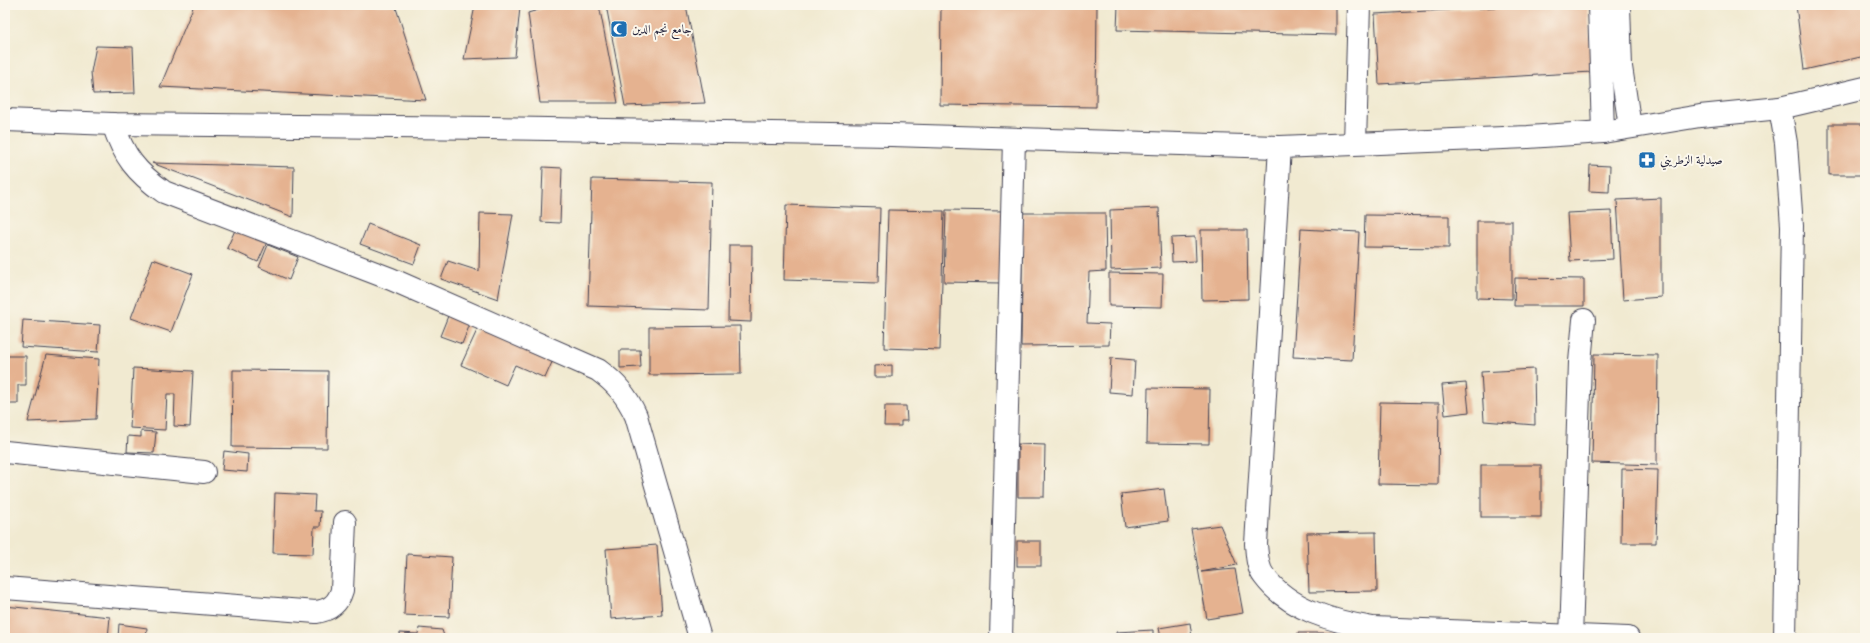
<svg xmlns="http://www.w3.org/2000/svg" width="1870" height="643" viewBox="0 0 1870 643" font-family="Cardo,Amiri,serif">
	<rect width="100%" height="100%" fill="#fbf7ec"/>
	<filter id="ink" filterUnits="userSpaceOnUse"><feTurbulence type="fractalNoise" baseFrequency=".025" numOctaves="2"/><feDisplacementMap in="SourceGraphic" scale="8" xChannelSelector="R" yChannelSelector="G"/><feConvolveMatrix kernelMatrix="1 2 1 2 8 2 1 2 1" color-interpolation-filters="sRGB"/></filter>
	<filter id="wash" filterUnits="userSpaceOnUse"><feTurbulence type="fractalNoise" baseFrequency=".012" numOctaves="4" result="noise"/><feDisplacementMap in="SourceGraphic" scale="16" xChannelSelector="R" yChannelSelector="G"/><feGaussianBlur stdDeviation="0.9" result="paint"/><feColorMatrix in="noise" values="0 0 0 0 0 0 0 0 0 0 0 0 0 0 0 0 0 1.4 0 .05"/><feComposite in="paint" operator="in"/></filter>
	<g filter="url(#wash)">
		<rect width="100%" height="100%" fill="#f1ead1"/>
		<g id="blocks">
			<g fill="#e5b290">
				<path d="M194,5H395L426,100L160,87Z"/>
				<path d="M554,5H599L618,103H540L528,13Z"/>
				<path d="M606,5H686L705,103L625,106Z"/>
				<path d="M941,5H1097L1096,107L940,105Z"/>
				<path d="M1118,5H1336V35L1117,30Z"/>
				<path d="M1534,5H1588L1592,72L1379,84L1375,14Z"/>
				<path d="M1796,5H1865V56L1804,70Z"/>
				<path d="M475,6L520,7L515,57L464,59Z"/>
				<path d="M96,46L133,47L135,93L93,94L91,72Z"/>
				<rect x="1829" y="124" width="36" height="51"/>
				<path d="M152,163L294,167L293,217Z"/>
				<path d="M1590,165L1610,166L1609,192L1589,191Z"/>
				<path d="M543,167L562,168L560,223L541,222Z"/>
				<path d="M592,179L712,182L709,310L588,306Z"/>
				<path d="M1661,198V297L1623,300L1617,200Z"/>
				<path d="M786,205L880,208L878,283L784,280Z"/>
				<path d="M1159,208L1161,268L1111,270L1110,210Z"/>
				<path d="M888,210L944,211L940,350L884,348Z"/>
				<path d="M946,210L1003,211L1001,283L944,282Z"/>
				<path d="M1611,211L1613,259L1570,261L1567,213Z"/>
				<path d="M480,213L513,214L498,299L441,279L448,261L479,271Z"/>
				<path d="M1023,213H1105L1106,271L1089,272L1087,323L1110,324L1109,345L1021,346Z"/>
				<path d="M1365,215L1449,216V248L1364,247Z"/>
				<path d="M1477,221H1512V299L1477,298Z"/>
				<path d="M368,224L421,245L414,264L360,244Z"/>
				<path d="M236,228L267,242L258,262L227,248Z"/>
				<path d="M1301,229L1359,232L1352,360L1293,357Z"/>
				<path d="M1201,230H1247L1248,299L1202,300Z"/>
				<path d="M1195,237L1196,261L1172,262L1171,238Z"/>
				<path d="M268,245L298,257L289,280L259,267Z"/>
				<path d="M729,245H752L751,322L728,321Z"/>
				<path d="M153,259L193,274L171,332L131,318Z"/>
				<path d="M1109,273L1163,274L1162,307L1109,306Z"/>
				<path d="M1515,278L1584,279V306H1514Z"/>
				<path d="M448,316L470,324L462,344L440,336Z"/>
				<path d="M23,320L100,325L98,352L21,347Z"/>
				<path d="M479,326L553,360L545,378L515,365L506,385L461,365Z"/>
				<path d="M740,326L741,374L649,375V327Z"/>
				<path d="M620,350H640L641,367L620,368Z"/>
				<path d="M1594,354L1658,355L1657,465L1592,463Z"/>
				<path d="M46,355L99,359L96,419L28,422Z"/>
				<path d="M5,356H26V385H18V404H5Z"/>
				<path d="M1111,358L1135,360L1133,394L1109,392Z"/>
				<path d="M892,365V377H874V366Z"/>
				<path d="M133,368L193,371L190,427L174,426L175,394H167L165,430L130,428Z"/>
				<path d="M1534,369L1535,425L1484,421L1481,372Z"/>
				<path d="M233,370L328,371L327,448L232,447Z"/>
				<path d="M1466,383L1469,412L1445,415L1442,385Z"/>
				<path d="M1148,388L1210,389L1209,444L1147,443Z"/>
				<path d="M1380,402L1439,403L1438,485L1378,484Z"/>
				<path d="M885,406H906L907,421H901V426H884Z"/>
				<path d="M141,431L156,432L154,453L127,452L128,436L141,437Z"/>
				<path d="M1018,444L1045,445L1044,497H1018Z"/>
				<path d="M224,451L248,454L247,472L222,470Z"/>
				<rect x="1481" y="465" width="60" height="52"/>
				<path d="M1622,469L1658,470L1656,543H1621Z"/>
				<path d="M1164,489L1168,521L1125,527L1121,494Z"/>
				<path d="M275,493L315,495L314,511H321L320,527H314L313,554L273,553Z"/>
				<path d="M1220,525L1237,565L1201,572L1235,569L1243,613L1207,619L1191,529Z"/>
				<path d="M1376,532L1377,591L1309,592L1307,533Z"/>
				<rect x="1017" y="541" width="24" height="25"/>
				<path d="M657,545L662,615L611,619L606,549Z"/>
				<path d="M407,554L452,557L449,617L404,615Z"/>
				<path d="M5,606L110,617L108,638H5Z"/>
				<path d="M1190,623L1192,637L1161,638L1159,628Z"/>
				<path d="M119,624L147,628L146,638H118Z"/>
				<path d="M419,628L442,630L444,636L449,638H400V633L418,634Z"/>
				<path d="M1153,630V638H1117L1116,632Z"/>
				<rect x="1298" y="633" width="44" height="5"/>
				<path d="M468,636L498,637V638H468Z"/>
			</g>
		</g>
	</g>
	<g filter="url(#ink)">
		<use href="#blocks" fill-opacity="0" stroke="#414052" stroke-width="1"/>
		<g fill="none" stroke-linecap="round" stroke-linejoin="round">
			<g stroke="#414052" stroke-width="24">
				<g id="minor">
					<path d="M1599,5L1603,132"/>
					<path d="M1619,5L1621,67L1630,127"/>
					<path d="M1780,108L1786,143L1792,226L1785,638"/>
					<path d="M113,124C124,157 136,172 164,192L391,279L598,370C616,383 627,396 636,416L700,638"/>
					<path d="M1355,143L1359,5"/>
					<path d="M1280,147L1256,544C1257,555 1257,567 1264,576C1289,610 1335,622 1373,628L1628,638"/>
					<path d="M5,452L204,472"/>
					<path d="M5,588L316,612C330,610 338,604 342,590L345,522"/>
					<path d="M1001,638L1014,139"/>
					<path d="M1571,638L1580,362L1584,320"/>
				</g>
			</g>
			<g stroke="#414052" stroke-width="24">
				<path id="major" d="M5,120L113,124L491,128L891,135L1280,147L1528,137L1603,132L1700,116L1780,108L1865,88"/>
			</g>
			<use href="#minor" stroke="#fff" stroke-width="22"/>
			<use href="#major" stroke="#fff" stroke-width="22"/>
		</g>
	</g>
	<defs>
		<g id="mosque-square" transform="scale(0.9)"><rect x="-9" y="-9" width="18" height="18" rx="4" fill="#1f6fb2" stroke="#fbf7ec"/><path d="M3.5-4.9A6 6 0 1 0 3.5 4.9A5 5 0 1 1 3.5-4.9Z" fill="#fff"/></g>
		<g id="pharmacy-square" transform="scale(0.9)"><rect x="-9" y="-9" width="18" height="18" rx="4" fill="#1f6fb2" stroke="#fbf7ec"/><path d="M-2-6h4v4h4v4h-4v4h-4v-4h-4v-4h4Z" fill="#fff"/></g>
	</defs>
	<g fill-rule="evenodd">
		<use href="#mosque-square" x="619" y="29"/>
		<use href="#pharmacy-square" x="1647" y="160"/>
	</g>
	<g text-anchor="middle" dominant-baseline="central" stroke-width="4" stroke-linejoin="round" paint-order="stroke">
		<g font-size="12" fill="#22223b" stroke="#fbf7ec" text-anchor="start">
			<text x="632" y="29">جامع نجم الدين</text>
			<text x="1660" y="160">صيدلية الزطريني</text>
		</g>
	</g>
	<rect width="1870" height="643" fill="none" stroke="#fbf7ec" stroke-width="20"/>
</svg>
